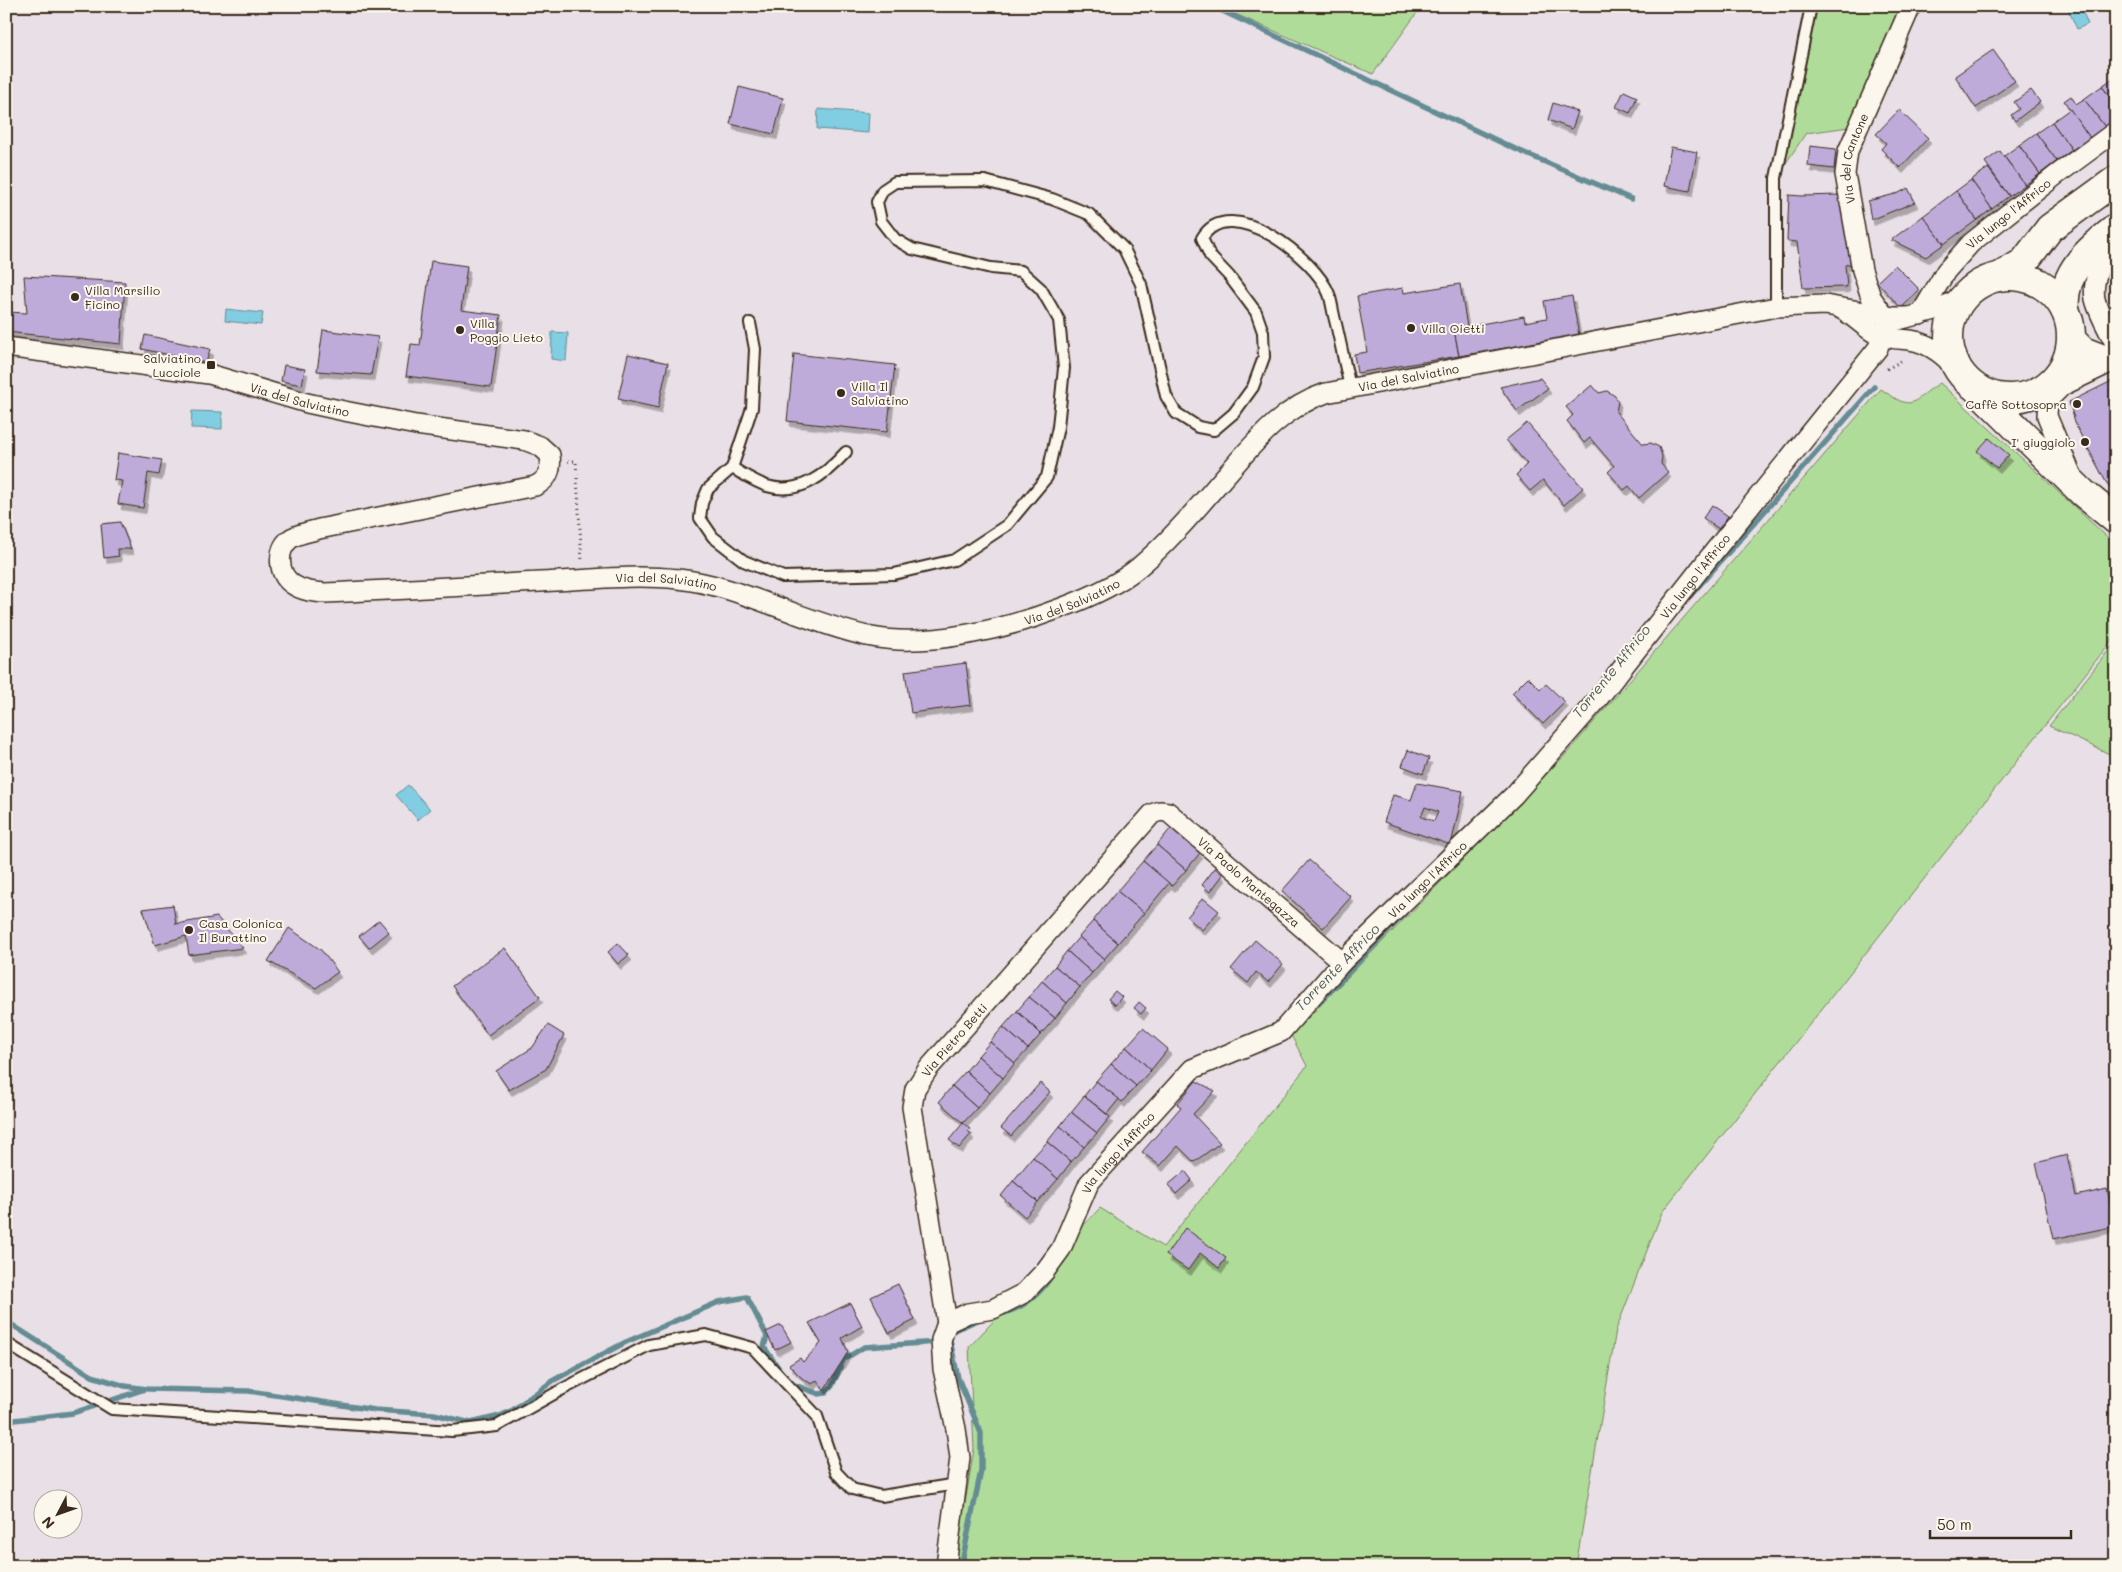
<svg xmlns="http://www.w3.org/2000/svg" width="2122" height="1572" viewBox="0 0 2122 1572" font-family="Mali,sans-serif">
	<defs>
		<filter id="shadow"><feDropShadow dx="3" dy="5.5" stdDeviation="0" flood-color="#0004"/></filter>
	</defs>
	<rect width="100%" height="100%" fill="#e9e0e7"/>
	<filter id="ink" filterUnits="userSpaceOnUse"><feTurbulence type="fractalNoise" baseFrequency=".02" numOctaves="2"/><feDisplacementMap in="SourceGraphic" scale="10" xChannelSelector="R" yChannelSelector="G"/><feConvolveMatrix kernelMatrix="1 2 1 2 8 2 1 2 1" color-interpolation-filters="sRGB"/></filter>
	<g filter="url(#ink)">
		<g fill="#b0dc9a" stroke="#76835c">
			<path d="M1217,6H1422L1373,74Z"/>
			<path d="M1807,6H1904L1849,127L1806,133L1776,178Z"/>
			<path d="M1940,383L2116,545V635L1662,1212L1616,1330L1576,1566H1390L1385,1563L1383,1566H957L956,1558L974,1449L969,1347L1100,1208L1163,1247L1307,1066L1291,1035L1567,753L1881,389C1916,414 1910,401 1940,383Z"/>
			<path d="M2116,641V757L2049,726Z"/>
		</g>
		<g fill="#81cde1" stroke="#658c93">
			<path d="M2073,6H2080L2088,24L2077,29L2068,9Z"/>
			<path d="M818,109L869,113L868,133L817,129Z"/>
			<path d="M226,309L263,313L261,325L225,321Z"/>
			<path d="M552,332L568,333L566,361L551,359Z"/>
			<path d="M192,411L222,412V429L191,428Z"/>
			<path d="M408,785L430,809L418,820L396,795Z"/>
		</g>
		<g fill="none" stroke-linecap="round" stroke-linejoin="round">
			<g stroke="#658c93" stroke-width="5.5">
				<path d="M1212,6L1513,148L1631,199"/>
				<path d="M1690,596L1874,387"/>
				<path d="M1318,1004L1405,913"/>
				<path d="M1004,1313C1024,1307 1041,1293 1052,1275"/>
				<path d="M6,1321L92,1376L125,1386L147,1389L249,1391L375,1410L434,1414L471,1423L500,1416L513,1410L554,1380L626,1342L719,1302L747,1297L767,1336L764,1347L782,1373"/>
				<path d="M952,1331L980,1319"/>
				<path d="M950,1340L958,1378L981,1433V1471L963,1557L965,1566"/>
				<path d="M789,1380L792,1384L819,1394L825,1393L832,1386L843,1360L864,1347L938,1342"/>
				<path d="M6,1421L73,1413L142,1390"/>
			</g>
		</g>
		<g fill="#bfabda" stroke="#3b2a1e" fill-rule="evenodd" filter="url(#shadow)">
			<path d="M1993,50L2015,81L1976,108L1955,76Z"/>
			<path d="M2116,76V106L2102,86Z"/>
			<path d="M2102,86L2116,106V119L2105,127L2084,99Z"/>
			<path d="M739,87L783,98L774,134L730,124Z"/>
			<path d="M2031,90L2040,102L2015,121L2011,115L2019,109L2014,102Z"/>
			<path d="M1624,91L1637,97L1630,113L1616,107Z"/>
			<path d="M2071,96L2076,104L2084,99L2105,127L2090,138L2064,101Z"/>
			<path d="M1553,103L1578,112L1572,129L1548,120Z"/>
			<path d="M2070,109L2090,138L2072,150L2052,122Z"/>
			<path d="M1899,110L1928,138L1900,168L1881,149L1886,143L1876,134Z"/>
			<path d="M2052,122L2072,150L2057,161L2036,133Z"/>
			<path d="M2036,133L2057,161L2040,174L2019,145Z"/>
			<path d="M2019,145L2040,174L2025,185L2004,156Z"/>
			<path d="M1810,146L1836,149L1834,169L1808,166Z"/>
			<path d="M1671,147L1697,152L1690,191L1664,186Z"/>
			<path d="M2000,151L2025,185L2009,196L1985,162Z"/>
			<path d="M1988,168L2009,196L1992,209L1971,180Z"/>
			<path d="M1971,180L1992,209L1977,220L1956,191Z"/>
			<path d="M1908,188L1915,202L1871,220L1868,201L1899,193Z"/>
			<path d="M1956,191L1977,220L1944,244L1923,216Z"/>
			<path d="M1789,195L1801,196L1840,195L1851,264L1845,265L1847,287L1803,288L1797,242L1787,241Z"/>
			<path d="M1923,216L1944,244L1926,257L1891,240Z"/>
			<path d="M431,261L467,266L461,310L501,315L491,387L406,376L411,344L420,345Z"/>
			<path d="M1895,265L1920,290L1901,308L1877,282Z"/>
			<path d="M24,276L125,282L121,344L6,332V312L27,313Z"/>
			<path d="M1460,284L1467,327L1454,329L1459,356L1357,373L1354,354L1367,352L1357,296L1403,288L1404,293Z"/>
			<path d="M1572,296L1579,335L1459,356L1454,329L1524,316L1525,322L1547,318L1544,301Z"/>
			<path d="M323,330L378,337L371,375L317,371Z"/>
			<path d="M145,335L210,349L206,363L142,349Z"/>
			<path d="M628,354L668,363L658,408L618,399Z"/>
			<path d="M794,354L895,365L887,432L787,421Z"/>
			<path d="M284,365L305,369L302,385L281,381Z"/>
			<path d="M1540,378L1548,388L1517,411L1500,387Z"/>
			<path d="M2116,379V493L2106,482L2077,428L2069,402Z"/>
			<path d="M1592,385L1599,393L1607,391L1615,396L1618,401L1616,412L1643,444L1651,443L1659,447L1662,456L1661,464L1668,472L1639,498L1629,486L1624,490L1608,472L1614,466L1590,438L1584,443L1567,421L1573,415L1566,407Z"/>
			<path d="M1527,423L1583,488L1564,505L1543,480L1530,491L1516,475L1527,464L1506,440Z"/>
			<path d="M1989,438L2009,455L1997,468L1977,451Z"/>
			<path d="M118,453L162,460L159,475L148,473L143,508L118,504L122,481L114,480Z"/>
			<path d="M1712,505L1728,516L1719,529L1703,518Z"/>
			<path d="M120,522L131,549H117L119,556L104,558L101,524Z"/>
			<path d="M966,663L971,705L911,713L905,671Z"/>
			<path d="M1528,677L1540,689L1546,684L1565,702L1543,724L1512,693Z"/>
			<path d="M1408,750L1429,758L1423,774L1402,766Z"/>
			<path d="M1417,783L1463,791L1451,845L1384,822L1393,795L1411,800ZM1425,807L1438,812L1434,821L1421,817Z"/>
			<path d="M1171,828L1200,853L1186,870L1157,845Z"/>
			<path d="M1157,845L1186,870L1172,886L1143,861Z"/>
			<path d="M1309,860L1351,897L1323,928L1282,891Z"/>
			<path d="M1143,861L1169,883L1144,913L1117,891Z"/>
			<path d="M1215,868L1223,875L1210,892L1202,885Z"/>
			<path d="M1117,891L1144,913L1118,943L1093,921Z"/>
			<path d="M1203,898L1219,911L1202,930L1187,917Z"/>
			<path d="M173,905L176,924L217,917L243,948L189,955L186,936L155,945L143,909Z"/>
			<path d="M379,920L389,932L369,948L359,936Z"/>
			<path d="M1093,921L1118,943L1104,959L1079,937Z"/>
			<path d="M289,928L321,950L338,972L316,988L268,961Z"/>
			<path d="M1079,937L1104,959L1092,973L1067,951Z"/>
			<path d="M1255,940L1283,964L1268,982L1256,972L1248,983L1231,969Z"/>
			<path d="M618,943L629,955L618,964L608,952Z"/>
			<path d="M505,948L540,997L488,1035L452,986Z"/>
			<path d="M1067,951L1092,973L1080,987L1055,966Z"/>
			<path d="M1055,966L1080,987L1067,1003L1042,981Z"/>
			<path d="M1042,981L1067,1003L1055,1018L1029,997Z"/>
			<path d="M1115,991L1122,997L1115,1005L1108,999Z"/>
			<path d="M1029,997L1055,1018L1041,1034L1017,1011Z"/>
			<path d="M1139,1002L1146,1008L1141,1014L1134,1008Z"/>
			<path d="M1017,1011L1041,1034L1028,1049L1003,1027Z"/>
			<path d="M548,1025L564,1035L546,1069L509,1090L496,1071L532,1048Z"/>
			<path d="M1003,1027L1028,1049L1015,1063L990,1042Z"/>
			<path d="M1143,1028L1168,1049L1151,1070L1126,1047Z"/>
			<path d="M990,1042L1015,1063L1003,1078L978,1056Z"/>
			<path d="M1126,1047L1151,1070L1136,1086L1111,1064Z"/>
			<path d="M978,1056L1003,1078L990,1093L966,1071Z"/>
			<path d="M1111,1064L1136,1086L1122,1102L1096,1081Z"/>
			<path d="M966,1071L990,1093L977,1108L952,1086Z"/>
			<path d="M1096,1081L1119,1099L1107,1114L1084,1096Z"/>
			<path d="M1196,1081L1215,1091L1193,1114L1220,1143L1194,1162L1178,1146L1160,1166L1142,1152L1181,1107L1177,1104Z"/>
			<path d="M1040,1083L1050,1092L1011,1136L1001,1128Z"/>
			<path d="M952,1086L977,1108L963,1123L939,1102Z"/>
			<path d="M1084,1096L1110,1117L1097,1133L1071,1112Z"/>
			<path d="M1071,1112L1097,1133L1084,1147L1060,1126Z"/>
			<path d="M963,1123L970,1129L968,1131L971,1134L959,1148L949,1140Z"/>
			<path d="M1060,1126L1084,1147L1071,1162L1047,1142Z"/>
			<path d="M1047,1142L1071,1162L1058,1179L1033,1157Z"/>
			<path d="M2067,1155L2076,1196L2107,1189L2116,1226L2053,1239L2036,1163Z"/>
			<path d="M1033,1157L1058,1179L1038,1202L1013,1181Z"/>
			<path d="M1185,1171L1192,1180L1176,1194L1168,1185Z"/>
			<path d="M1013,1181L1038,1202L1025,1217L1001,1196Z"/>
			<path d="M1185,1228L1226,1258L1219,1268L1200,1253L1188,1270L1166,1255Z"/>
			<path d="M898,1284L915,1320L889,1333L871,1297Z"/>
			<path d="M850,1303L862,1326L842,1338L848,1352L824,1390L817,1380L812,1384L803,1379L789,1365L800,1358L803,1362L821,1343L809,1323Z"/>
			<path d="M781,1325L791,1342L775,1350L766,1332Z"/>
		</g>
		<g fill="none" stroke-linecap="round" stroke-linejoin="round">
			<g stroke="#3b2a1e" stroke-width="14">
				<g id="service">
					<path d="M1776,307V178L1811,6"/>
					<path d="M750,323L755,349L752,408L732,468L708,489L702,503L700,518L713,537L744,561L783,577L894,574L954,560L1007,525L1047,477L1058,427L1064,368L1059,320L1041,289L1021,271L991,268L912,249L895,239L881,221L877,202L883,190L895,182L985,181L1052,199L1089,214L1124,249L1141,284L1166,396L1176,413L1198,427L1214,430L1234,413L1253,387L1264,357L1263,332L1256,312L1229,276L1210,256L1202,238C1230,191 1316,259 1329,294C1332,303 1333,314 1336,324C1341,345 1345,366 1350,387"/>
					<path d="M732,468C743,474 755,482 767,486C800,496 826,474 846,452"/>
					<path d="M6,1343L112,1409L452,1431L497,1426L561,1390L649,1345L706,1335L753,1348L817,1416L836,1472L852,1489L881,1496L957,1484"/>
				</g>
			</g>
			<g stroke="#3b2a1e" stroke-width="22">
				<g id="minor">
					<path d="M2115,233C2106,252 2091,277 2095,299C2099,315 2109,331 2116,345"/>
					<path d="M1841,309C1854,316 1863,327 1876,334C1887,339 1898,339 1910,340C1931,343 1947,358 1961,374"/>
					<path id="s1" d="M1884,315L1871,297L1862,270L1845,174L1848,151L1911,6"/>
					<path id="s2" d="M1920,315L1946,271L1971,243L2055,176L2116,131"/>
					<path d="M2071,333L2085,347L2103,354"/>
					<path id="s3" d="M6,347L209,374L307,403L344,411L416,425L524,440L540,446L550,455C552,469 548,480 535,486L319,529C310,532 298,533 290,539C276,550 278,574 292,584C302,591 314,592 325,593C397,590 468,586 540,582C585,580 632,574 678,579C718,583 755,599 794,613C819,622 846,632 872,637C928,648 1009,628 1061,608C1088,598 1116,586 1139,567C1171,540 1198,507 1226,475C1256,441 1282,408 1326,393L1776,307L1825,305L1894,317H1907"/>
					<path d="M2065,366C2081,355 2096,353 2116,357"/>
					<path d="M2072,476L2047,416L2048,400L2062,386L2116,360"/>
					<path id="s4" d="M947,1323L912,1107L915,1089L928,1069L1152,814L1160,811L1168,812L1342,962"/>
					<path id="s5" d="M946,1566L960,1458L956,1429L943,1369L941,1340L947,1323L968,1313L993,1309L1024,1293L1045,1271L1061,1249L1089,1183L1192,1069L1281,1032L1342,962L1514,795L1598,699L1708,559L1878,348L1883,331L1891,322L1939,309L1966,295"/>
				</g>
			</g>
			<g stroke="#3b2a1e" stroke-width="31">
				<g id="secondary">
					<circle cx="2010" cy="337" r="61"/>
					<path d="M1999,277L2024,262L2050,228L2116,180"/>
					<path d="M2065,310C2061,272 2089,250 2116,228"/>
					<path d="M1979,391L2083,493L2116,520"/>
				</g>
			</g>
			<g stroke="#3b2a1e" stroke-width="3" stroke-dasharray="1 4" stroke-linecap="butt">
				<path d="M1887,369L1903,360"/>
				<path d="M568,461H576L582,562"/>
			</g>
			<use href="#service" stroke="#fbf7ec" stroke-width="10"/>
			<use href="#minor" stroke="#fbf7ec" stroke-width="19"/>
			<use href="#secondary" stroke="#fbf7ec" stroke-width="28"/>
		</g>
	</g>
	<g fill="#3b2a1e" stroke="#fbf7ec" stroke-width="2">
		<circle cx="75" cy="297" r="5"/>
		<circle cx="1411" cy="328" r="5"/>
		<circle cx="460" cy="330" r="5"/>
		<rect x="206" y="360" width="10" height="10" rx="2.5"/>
		<circle cx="841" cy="393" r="5"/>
		<circle cx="2077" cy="404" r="5"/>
		<circle cx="2085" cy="442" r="5"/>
		<circle cx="189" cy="930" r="5"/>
	</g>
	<g text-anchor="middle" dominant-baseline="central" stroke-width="4" stroke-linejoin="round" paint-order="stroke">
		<g font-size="12" fill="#3b2a1e" stroke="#fbf7ec">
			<text stroke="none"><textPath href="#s1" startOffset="165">Via del Cantone</textPath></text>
			<text stroke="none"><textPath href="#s2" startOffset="136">Via lungo l'Affrico</textPath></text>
			<text stroke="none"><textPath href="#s3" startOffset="2112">Via del Salviatino</textPath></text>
			<text stroke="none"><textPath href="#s3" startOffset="299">Via del Salviatino</textPath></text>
			<text stroke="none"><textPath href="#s5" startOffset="1326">Via lungo l'Affrico</textPath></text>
			<text stroke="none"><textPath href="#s3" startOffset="1274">Via del Salviatino</textPath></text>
			<text stroke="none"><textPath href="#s3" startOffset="1694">Via del Salviatino</textPath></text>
			<text stroke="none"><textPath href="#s5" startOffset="921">Via lungo l'Affrico</textPath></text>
			<text stroke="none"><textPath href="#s4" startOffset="724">Via Paolo Mantegazza</textPath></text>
			<text stroke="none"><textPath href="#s4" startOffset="300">Via Pietro Betti</textPath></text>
			<text stroke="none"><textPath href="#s5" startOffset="501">Via lungo l'Affrico</textPath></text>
		</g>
		<g font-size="12" fill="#3b2a1e" stroke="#fbf7ec" text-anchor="start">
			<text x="85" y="290">Villa Marsilio<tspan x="85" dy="14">Ficino</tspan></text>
			<text x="470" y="323">Villa<tspan x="470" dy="14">Poggio Lieto</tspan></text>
			<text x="1421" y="328">Villa Oietti</text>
			<text x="201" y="358" text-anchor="end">Salviatino<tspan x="201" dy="14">Lucciole</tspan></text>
			<text x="851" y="386">Villa Il<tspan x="851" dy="14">Salviatino</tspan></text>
			<text x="2067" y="404" text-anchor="end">Caffè Sottosopra</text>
			<text x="2075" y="442" text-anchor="end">I' giuggiolo</text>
			<text x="199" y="923">Casa Colonica<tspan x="199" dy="14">Il Burattino</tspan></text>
		</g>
		<g font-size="14" font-style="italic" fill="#505b58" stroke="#fbf7ec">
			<text transform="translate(1611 671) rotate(-51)">Torrente Affrico</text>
			<text transform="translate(1337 967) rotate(-46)">Torrente Affrico</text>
		</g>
	</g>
	<rect width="2122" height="1572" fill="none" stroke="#fbf7ec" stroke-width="25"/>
	<rect x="12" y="12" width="2097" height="1547" fill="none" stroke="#3b2a1e" stroke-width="2" filter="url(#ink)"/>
	<g transform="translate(58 1514) rotate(229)"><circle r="24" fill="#fbf7ec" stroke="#aea59a"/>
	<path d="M0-4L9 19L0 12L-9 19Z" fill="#3b2a1e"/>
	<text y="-8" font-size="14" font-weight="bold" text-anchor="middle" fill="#3b2a1e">N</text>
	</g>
	<path d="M1930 1530v8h141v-8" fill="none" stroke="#3b2a1e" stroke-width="2.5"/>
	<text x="1937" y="1530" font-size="15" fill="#3b2a1e" stroke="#fbf7ec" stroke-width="4" paint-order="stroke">50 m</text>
</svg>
